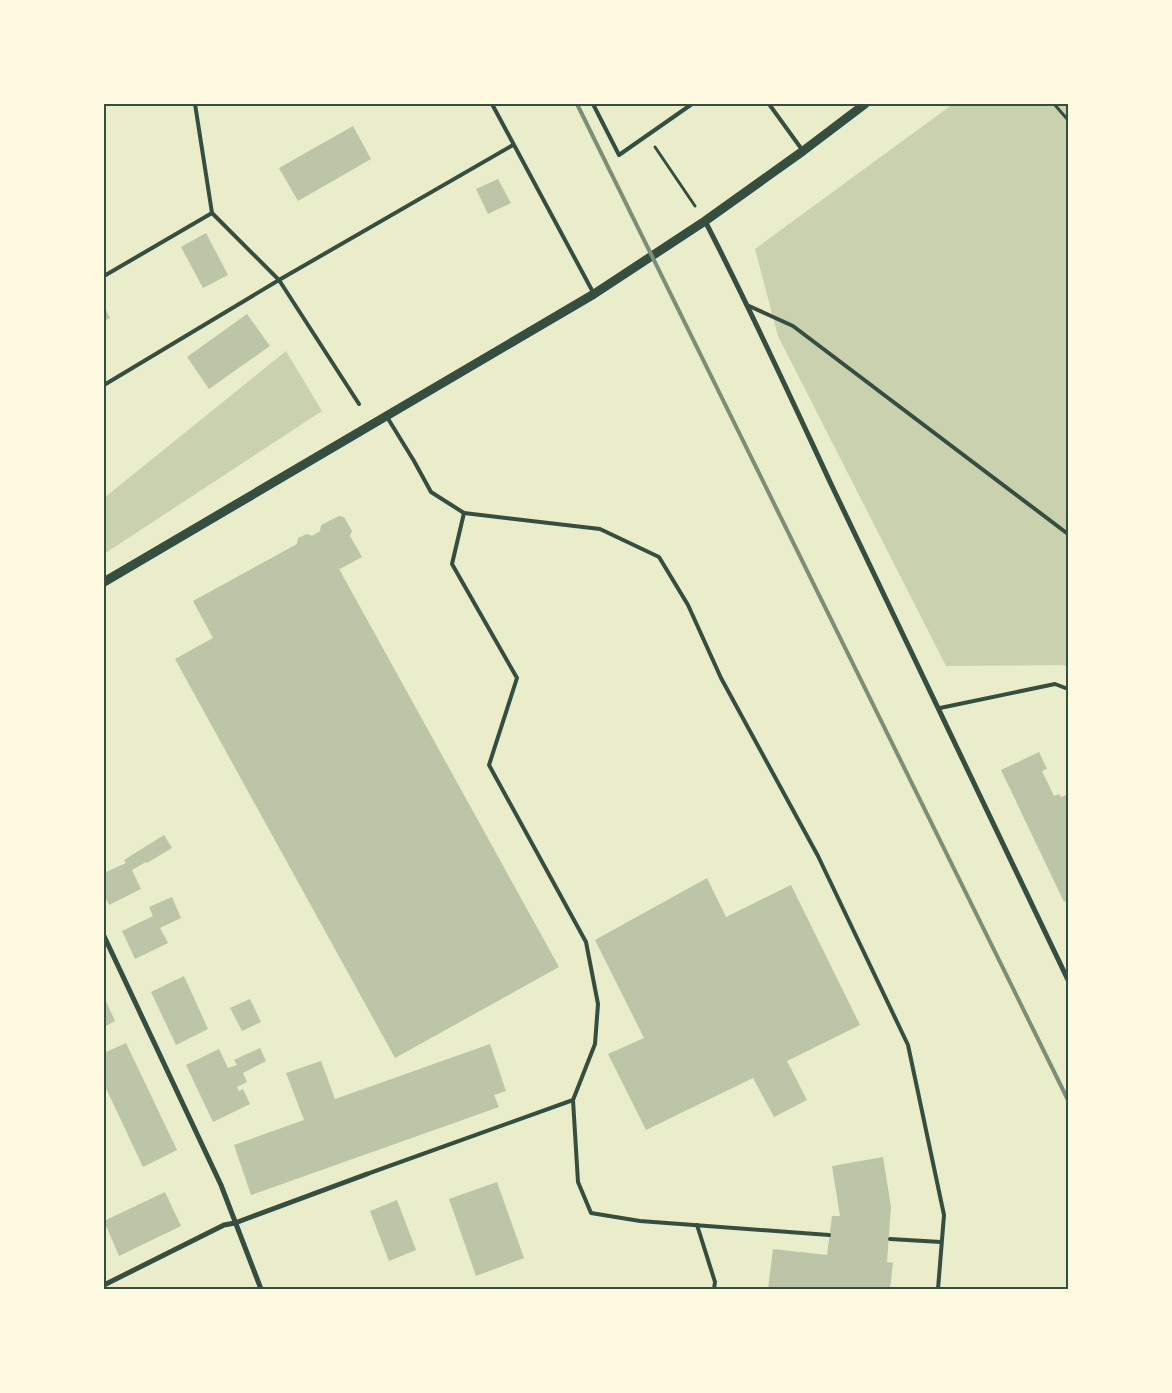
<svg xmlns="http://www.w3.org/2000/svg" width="1172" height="1393" viewBox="0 0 1172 1393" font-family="Mulish,sans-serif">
	<rect width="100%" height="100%" fill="#e9edc9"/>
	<g fill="#cad2ad">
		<path d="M953,104H1068V667L1063,665L946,666L778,336L755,249Z"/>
		<path d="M286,351L322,411L104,554V498Z"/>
	</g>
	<g fill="#bcc5a7">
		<path d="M353,126L371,159L298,201L279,168Z"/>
		<path d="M498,179L511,203L488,214L476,189Z"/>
		<path d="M206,233L228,275L203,288L181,247Z"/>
		<path d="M104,306L110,318L104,321Z"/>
		<path d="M247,314L270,346L209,389L187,357Z"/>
		<path d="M339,516L344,517L352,531L350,536L362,557L340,569L338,567L559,967L395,1058L175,659L213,638L193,601L297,544L298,538L307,534L312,536L320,531L321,525Z"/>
		<path d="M1039,752L1047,769L1042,771L1054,796L1059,794L1061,797L1068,794V900L1064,902L1001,770Z"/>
		<path d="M164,835L172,848L147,863L146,862L132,870L141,889L109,905L104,894V873L126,863L124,860Z"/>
		<path d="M707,878L726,917L791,885L860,1025L787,1061L807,1100L774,1117L753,1078L646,1130L608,1054L644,1038L595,940Z"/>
		<path d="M172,897L181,918L160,928L168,943L135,959L122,931L153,916L149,907Z"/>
		<path d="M184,976L208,1029L176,1045L151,992Z"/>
		<path d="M104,997L115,1021L104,1027Z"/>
		<path d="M250,999L261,1022L242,1031L230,1008Z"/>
		<path d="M126,1043L177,1150L143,1167L104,1084V1053Z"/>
		<path d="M490,1044L506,1091L494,1095L499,1107L251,1195L234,1145L304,1120L286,1073L321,1061L335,1099Z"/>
		<path d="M260,1048L266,1061L243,1073L247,1082L237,1087L239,1091L243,1089L250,1104L213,1122L186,1065L219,1049L228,1068L237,1065L234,1060Z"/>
		<path d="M883,1157L891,1207L887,1262L893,1263L890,1289H768L773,1249L827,1255L832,1216H840L832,1166Z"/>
		<path d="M497,1182L524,1258L476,1276L449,1199Z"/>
		<path d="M165,1192L181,1226L119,1256L104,1221Z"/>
		<path d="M397,1200L416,1250L389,1261L370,1211Z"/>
	</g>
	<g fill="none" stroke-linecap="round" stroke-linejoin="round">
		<g stroke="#344e41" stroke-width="3">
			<path d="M1054,104L1068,120"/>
			<path d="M655,147L695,206"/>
		</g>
		<g stroke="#344e41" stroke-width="4">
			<path d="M195,104L212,213L279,280L359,404"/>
			<path d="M492,104L594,294"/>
			<path d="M593,104L619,155L692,104"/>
			<path d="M769,104L803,151"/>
			<path d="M104,276L212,213"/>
			<path d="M749,306L793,326L1068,534"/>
			<path d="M104,385L279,280L513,145"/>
			<path d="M387,417L414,461L431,492L464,513L600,529L659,557L688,605L721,678L818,856L908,1045L944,1215L938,1289"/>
			<path d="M940,708L1055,684L1068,689"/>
			<path d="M573,1100L578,1182L591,1213L640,1221L829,1235"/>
			<path d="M367,1174L573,1100L595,1044L598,1004L586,942L489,765L517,678L452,564L464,513"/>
			<path d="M697,1225L715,1282L714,1289"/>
			<path d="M890,1239L941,1242"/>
		</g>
		<g stroke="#344e41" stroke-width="5">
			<path d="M705,221C750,308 790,396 831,484C910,649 990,814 1068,980"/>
			<path d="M104,936L221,1185L261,1289"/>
			<path d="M104,1285L224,1225L235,1223L367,1174"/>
		</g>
		<path stroke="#344e41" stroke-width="9" d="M104,582L594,294L705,221L803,151L865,104"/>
		<path stroke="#7c8e77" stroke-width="4" d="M577,104L1068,1100"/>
	</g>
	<rect width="1172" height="1393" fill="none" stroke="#fefae0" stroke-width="210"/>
	<rect x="105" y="105" width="962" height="1183" fill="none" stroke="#344e41" stroke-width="2"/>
</svg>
